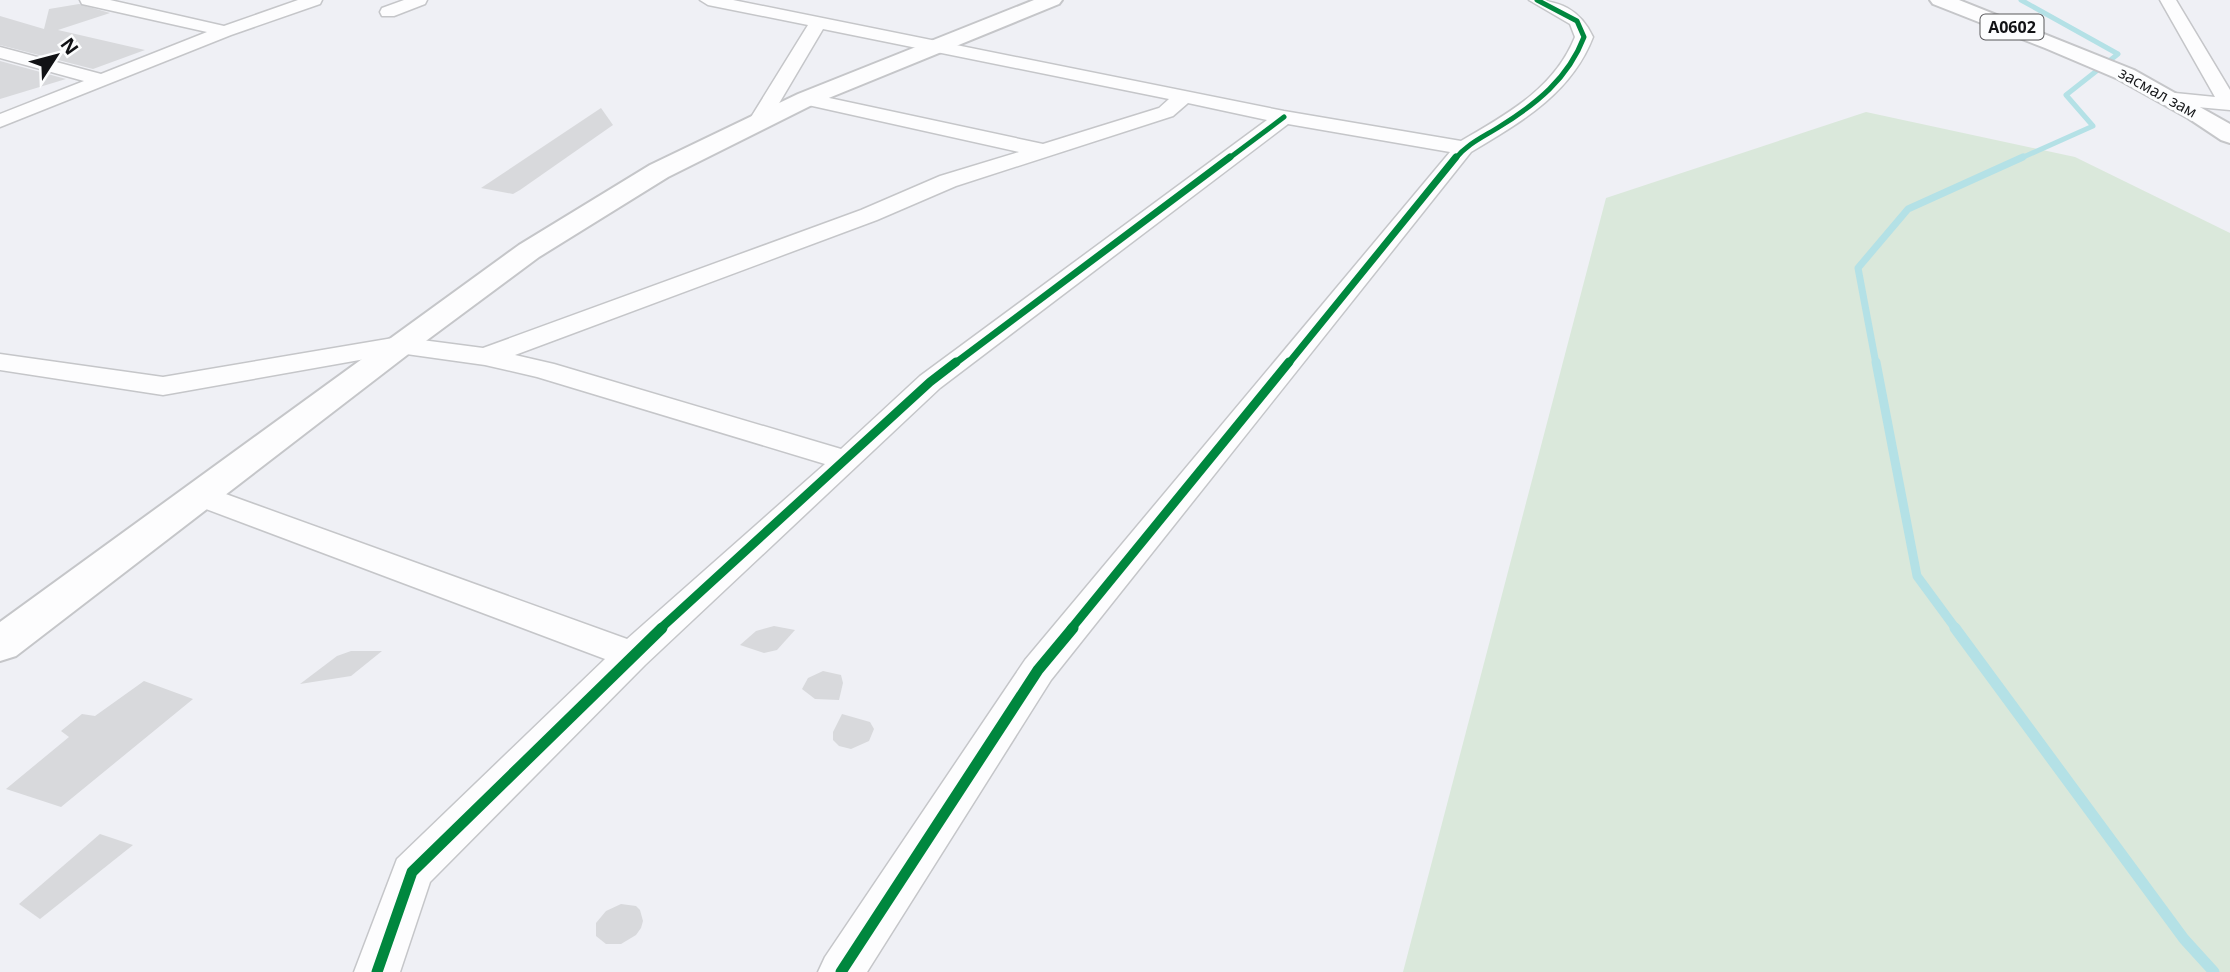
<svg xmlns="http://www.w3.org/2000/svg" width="2230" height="972" viewBox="0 0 2230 972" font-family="'Open Sans',sans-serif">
	<rect width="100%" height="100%" fill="#eff0f5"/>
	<path fill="#dae8db" d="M1866,112L2075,157L2230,233V972H1403L1606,198Z"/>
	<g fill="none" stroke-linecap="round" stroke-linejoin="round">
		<path stroke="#b4e1e6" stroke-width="5" d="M2019,159L2093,126L2066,95L2118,54L2021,0"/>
		<path stroke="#b4e1e6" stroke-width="7" d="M1876,364L1858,268L1908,209L2023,157"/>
		<path stroke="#b4e1e6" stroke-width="9" d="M1876,362L1917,576L1956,629"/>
		<path stroke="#b4e1e6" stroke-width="11" d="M1955,628L2184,939L2214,972"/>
	</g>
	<g fill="#d8d9dc">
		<path d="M79,4L110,13L58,30L145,50L93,69L0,45V16L44,29L49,9Z"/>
		<path d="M0,61L66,79L0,99Z"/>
		<path d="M601,108L613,125L520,190L513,194L481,188Z"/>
		<path d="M774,626L795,630L777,650L764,653L740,645L756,631Z"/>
		<path d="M351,651H382L351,676L300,684L337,656Z"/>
		<path d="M823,671L841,675L843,683L839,700L815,699L802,689L808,678Z"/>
		<path d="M144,681L193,699L61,807L6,789L69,737L61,731L82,714L95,716Z"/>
		<path d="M842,714L870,722L874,729L869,741L851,749L839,746L833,740V732Z"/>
		<path d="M100,834L133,845L40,919L19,904Z"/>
		<path d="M621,904L636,906L640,910L643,921L641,928L636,935L621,944H606L596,936V923L606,911Z"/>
	</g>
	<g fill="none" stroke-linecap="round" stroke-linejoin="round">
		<g stroke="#c5c6c9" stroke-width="3">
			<g id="street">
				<path d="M80,0H110L224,26L298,0H322L320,4L231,35L0,127V114L84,81L0,58V47L101,74L207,32L82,4Z"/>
				<path d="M404,0H427L425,4L394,16H382L380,12L382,8Z"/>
				<path d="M700,0H733L1284,111L1461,141C1507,114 1554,89 1575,37L1570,24L1529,0C1559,0 1580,9 1593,37C1571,94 1521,122 1471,152L1051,680L867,972H818L825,957L1025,660L1450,152L1288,124L940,388L645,665L430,882L400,972H354L397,859L605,659L190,503L185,496L190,489L201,486L212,489L627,639L825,464L537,377L485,365L399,353L163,395L0,370V354L163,377L399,337L483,348L861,210L940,176L1019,152L799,103L796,99L799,95L806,93L1043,144L1159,108L1169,99L823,29L768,122L765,126H751L748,122L808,25L708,5ZM1188,103L1267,120L920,376L841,449L554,364L515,355L877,220L956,186L1173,116Z"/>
				<path d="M2160,0H2176L2230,90V110L2175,105L2165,99L2175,93L2215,97Z"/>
			</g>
		</g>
		<g stroke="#c5c6c9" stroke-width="4">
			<path id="secondary" d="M1034,0H1062L1059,4L814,104L668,177L539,257L411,352L16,656L0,661V622L519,245L650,165L798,94Z"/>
		</g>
		<g stroke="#c5c6c9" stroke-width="4">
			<path id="highway" d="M1930,0H1959L2134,70L2230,124V143L2221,140L2188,118L2118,79L2045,48L1933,4Z"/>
		</g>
		<use href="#street" fill="#fdfdfe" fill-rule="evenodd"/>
		<use href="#secondary" fill="#fdfdfe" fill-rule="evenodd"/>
		<use href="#highway" fill="#fdfdfe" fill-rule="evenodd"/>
		<g stroke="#fcfdfe" stroke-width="8">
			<g id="cycleway-far3">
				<path d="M1228,159L1284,117"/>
				<path d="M1455,159C1467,144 1483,137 1499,127C1536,104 1568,79 1584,37L1577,21L1537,0"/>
			</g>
		</g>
		<g stroke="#fcfdfe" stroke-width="10">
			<g id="cycleway-far2">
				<path d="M954,364L1230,157"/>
				<path d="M1288,364L1456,157"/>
			</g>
		</g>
		<g stroke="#fcfdfe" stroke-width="13">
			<g id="cycleway-far1">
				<path d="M660,629L930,382L956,362"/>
				<path d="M1071,629L1289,362"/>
			</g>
		</g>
		<g stroke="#fcfdfe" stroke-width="16">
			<g id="cycleway">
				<path d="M377,972L412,872L662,628"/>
				<path d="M841,972L1038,670L1073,628"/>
			</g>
		</g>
		<use href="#cycleway-far3" stroke="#00873e" stroke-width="5"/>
		<use href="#cycleway-far2" stroke="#00873e" stroke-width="7"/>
		<use href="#cycleway-far1" stroke="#00873e" stroke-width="9"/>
		<use href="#cycleway" stroke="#00873e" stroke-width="11"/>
	</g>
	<g text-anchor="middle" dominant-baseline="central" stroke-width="6" stroke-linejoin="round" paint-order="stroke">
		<rect fill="#fcfdfe" stroke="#58585b" stroke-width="2" x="1980.5" y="14.5" width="63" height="25" rx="5"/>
		<g font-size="16" font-weight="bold" fill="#111215">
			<text x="2012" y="27">A0602</text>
		</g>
		<g font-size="16" fill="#111215" stroke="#fcfdfe">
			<text transform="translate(2158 92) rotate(29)">засмал зам</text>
		</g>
	</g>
	<g transform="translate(56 56) rotate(54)" stroke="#fcfdfe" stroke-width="5" paint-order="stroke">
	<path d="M0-5L12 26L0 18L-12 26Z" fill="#111215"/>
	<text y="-10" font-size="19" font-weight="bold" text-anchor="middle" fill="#111215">N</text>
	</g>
</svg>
